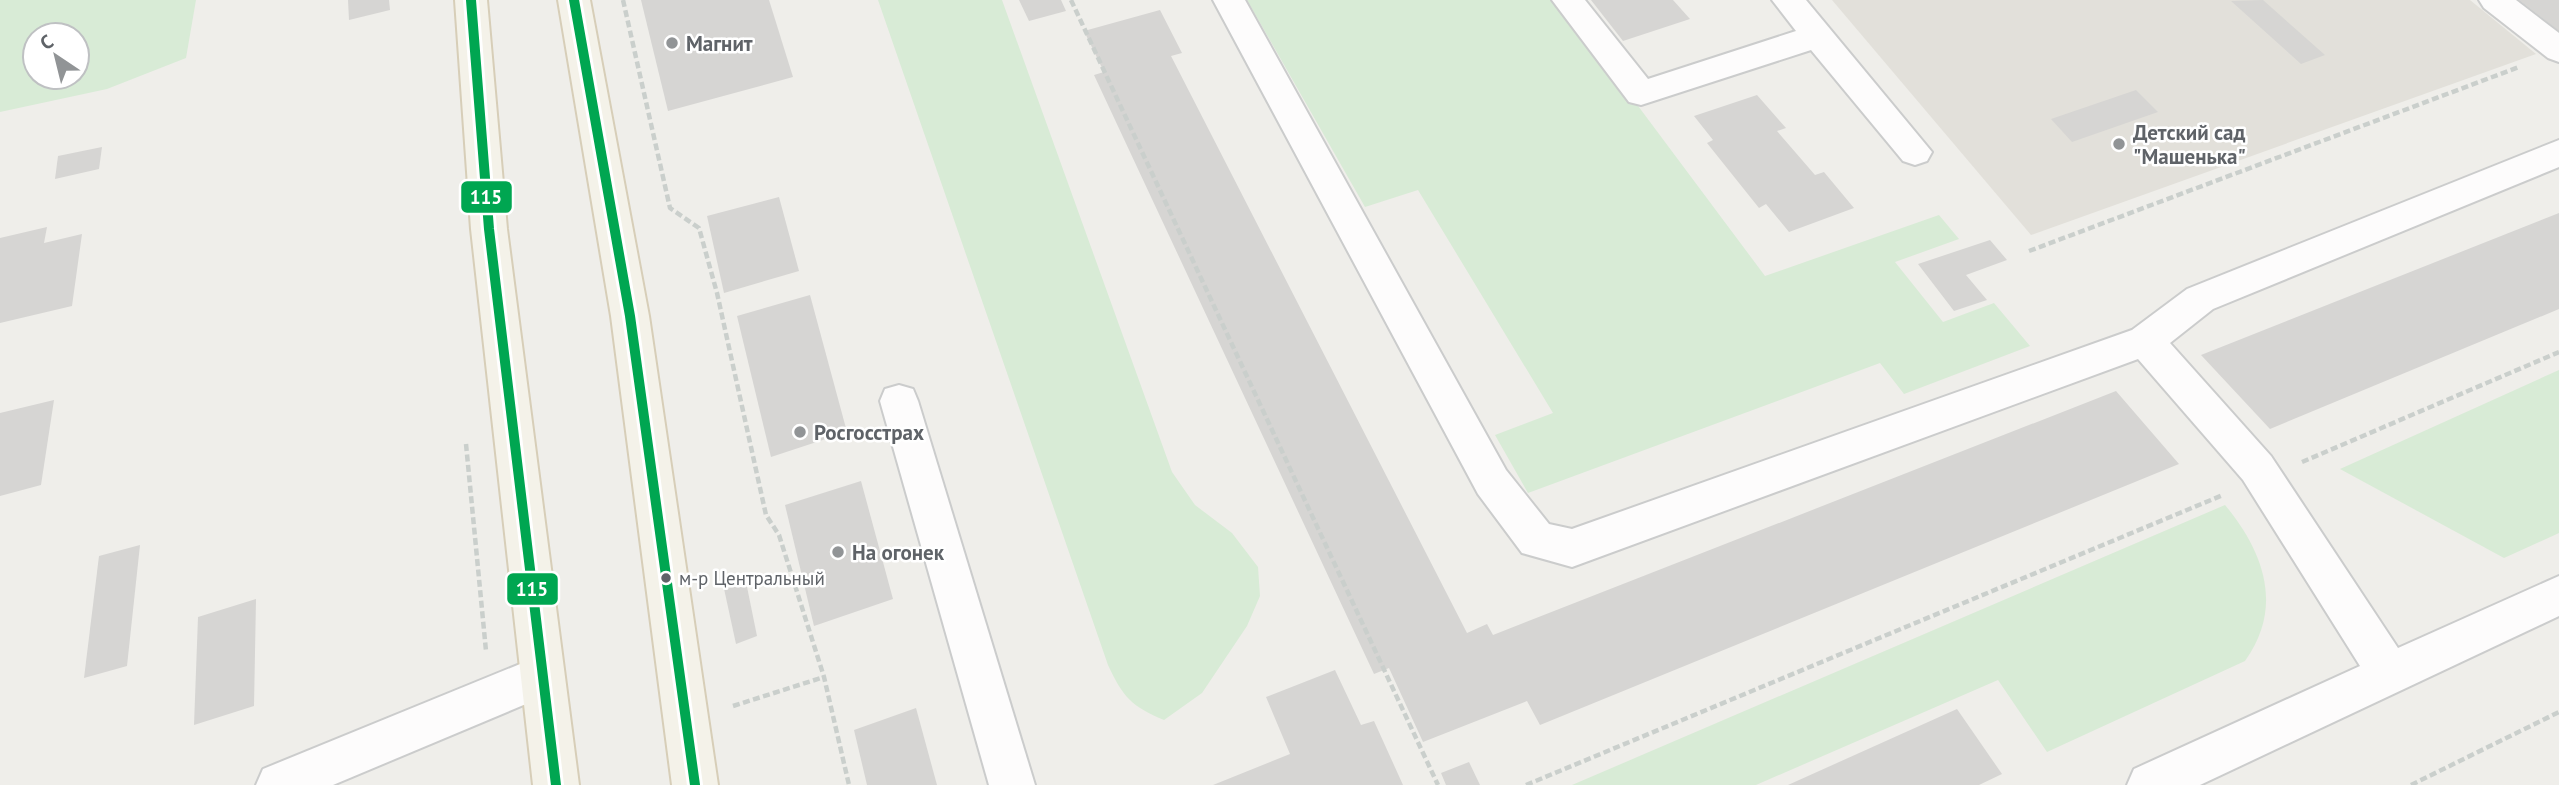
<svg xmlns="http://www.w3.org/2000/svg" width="2559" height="785" viewBox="0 0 2559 785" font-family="'PT Sans',sans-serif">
	<rect width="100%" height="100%" fill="#efeeea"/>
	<path fill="#e2e0da" d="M1832,0H2470L2536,54L2031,235Z"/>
	<g fill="#d8ebd6" fill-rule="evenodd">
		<path d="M0,0H196L186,58L107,89L0,112ZM35,35H77V77H35Z"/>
		<path d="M878,0H1002L1172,472L1195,505L1232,533L1258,567L1260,596L1247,626L1202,693L1164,720C1131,706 1123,697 1108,665Z"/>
		<path d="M1247,0H1559L1765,276L1939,215L1959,239L1895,262L1943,322L1994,303L2030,346L1904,394L1880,363L1528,493L1495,435L1553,413L1418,190L1365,207Z"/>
		<path d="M2559,370V533L2504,558L2340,469Z"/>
		<path d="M2225,505C2264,552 2284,607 2245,661L2047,752L1998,680L1756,785H1572Z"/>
	</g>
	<g fill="#d6d5d3">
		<path d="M348,0H389L390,10L349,20Z"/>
		<path d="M641,0H769L793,77L668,111Z"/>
		<path d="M1019,0H1061L1066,11L1029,21Z"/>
		<path d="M1591,0H1673L1690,19L1623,41Z"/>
		<path d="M2263,0L2325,55L2301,64L2231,1Z"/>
		<path d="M2519,0H2559V31Z"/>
		<path d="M1160,10L1182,53L1171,56L1467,633L1487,624L1493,635L2116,391L2179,464L1540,725L1527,701L1423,742L1389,668L1374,674L1094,75L1104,72L1084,31Z"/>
		<path d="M2136,90L2158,112L2072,142L2051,119Z"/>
		<path d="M1757,95L1786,128L1777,131L1815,175L1824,172L1854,208L1789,232L1766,204L1759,208L1707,143L1713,140L1694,116Z"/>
		<path d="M102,147L99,169L55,179L58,156Z"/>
		<path d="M779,197L799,271L724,293L707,216Z"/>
		<path d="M2559,213V309L2270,429L2201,355Z"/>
		<path d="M47,227L44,243L82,234L72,306L0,323V238Z"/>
		<path d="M1990,240L2007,260L1966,275L1987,300L1954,311L1918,264Z"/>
		<path d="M810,295L847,432L771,457L737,316Z"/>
		<path d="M54,400L41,485L0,496V413Z"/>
		<path d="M861,481L893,599L814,626L785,505Z"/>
		<path d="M140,545L127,666L84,678L99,556Z"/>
		<path d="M745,577L757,636L736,644L723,584Z"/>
		<path d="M256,599L254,706L194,725L198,617Z"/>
		<path d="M1335,670L1361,725L1374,721L1403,785H1213L1290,754L1266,697Z"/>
		<path d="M916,708L937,785H867L854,730Z"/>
		<path d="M1957,709L2002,774L1979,785H1788Z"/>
		<path d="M1469,762L1480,785H1446L1441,773Z"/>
	</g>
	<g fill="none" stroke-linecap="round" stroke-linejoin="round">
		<g stroke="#cbcccc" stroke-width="4">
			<g id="minor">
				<path d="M1213,0H1245L1506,470L1549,524L1572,529L2132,330L2187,289L2559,140V167L2213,309L2170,343L2271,456L2398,648L2559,576V616L2200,785H2127L2134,769L2360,666L2243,480L2138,359L1572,567L1522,553L1478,494Z"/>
				<path d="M1552,0H1585L1648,79L1796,31L1772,0H1806L1932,152L1927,161L1915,165L1903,161L1811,50L1641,105L1629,102Z"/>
				<path d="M2479,0H2516L2559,33V62L2548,58L2484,8Z"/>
				<path d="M899,385L913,389L918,401L1035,785H989L880,401L885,389Z"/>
				<path d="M542,655L557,661L564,676L557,691L333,785H256L263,769Z"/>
			</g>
		</g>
		<g stroke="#d7ceb8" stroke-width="4">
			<g id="major">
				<path d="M455,0H487L507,229L579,785H533L471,229Z"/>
				<path d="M558,0H590L649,316L718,785H672L611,316Z"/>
			</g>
		</g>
		<g stroke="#cacfcc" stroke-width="4.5" stroke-dasharray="7 3.5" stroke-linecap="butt">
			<path d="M623,0L670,208L699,228L717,293L766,515L779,535L824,677L849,785"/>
			<path d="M1071,0L1438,785"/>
			<path d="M2029,251L2519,67"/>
			<path d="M466,444L486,651"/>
			<path d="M2302,462L2559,352"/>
			<path d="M733,706L824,677"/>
			<path d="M1526,785L2223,495"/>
			<path d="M2411,785L2559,712"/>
		</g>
		<use href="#minor" fill="#fdfcfc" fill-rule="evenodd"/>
		<use href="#major" fill="#f4f2e9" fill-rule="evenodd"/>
		<g stroke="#fff" stroke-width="16">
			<g id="bus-1">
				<path d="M471,0L489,229L556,785"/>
				<path d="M574,0L630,316L695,785"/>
			</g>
		</g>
		<use href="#bus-1" stroke="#00a651" stroke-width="10"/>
	</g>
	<g fill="#919496" stroke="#fff" stroke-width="2.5">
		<circle cx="672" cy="43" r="7"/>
		<circle cx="2119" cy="144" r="7"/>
		<circle cx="800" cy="432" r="7"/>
		<circle cx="838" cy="552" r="7"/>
	</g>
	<circle fill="#5f6368" stroke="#fff" stroke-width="2.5" cx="666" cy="578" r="6"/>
	<g text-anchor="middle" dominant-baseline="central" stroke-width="5" stroke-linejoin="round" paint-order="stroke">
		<g font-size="19" fill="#5f6368" stroke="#fff" text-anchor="start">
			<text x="679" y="578">м-р Центральный</text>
		</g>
		<g font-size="21" font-weight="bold" fill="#5f6368" stroke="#fff" text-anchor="start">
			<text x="686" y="43">Магнит</text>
			<text x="2133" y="132">Детский сад<tspan x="2133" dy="24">"Машенька"</tspan></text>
			<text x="814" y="432">Росгосстрах</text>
			<text x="852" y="552">На огонек</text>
		</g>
	</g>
	<g stroke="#fff" stroke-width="2.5">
		<rect x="460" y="180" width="53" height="34" rx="7" fill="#00a651"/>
		<rect x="506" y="572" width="53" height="34" rx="7" fill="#00a651"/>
	</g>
	<g font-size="19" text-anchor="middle" font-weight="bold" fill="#fff">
		<text x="486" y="204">115</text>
		<text x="532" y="596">115</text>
	</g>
	<g transform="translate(56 56) rotate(325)"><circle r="33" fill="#ffffff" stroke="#bfc1c3" stroke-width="2"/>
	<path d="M0-5L12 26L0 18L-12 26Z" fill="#919496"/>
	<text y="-10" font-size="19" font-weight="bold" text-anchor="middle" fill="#5f6368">С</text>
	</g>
</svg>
